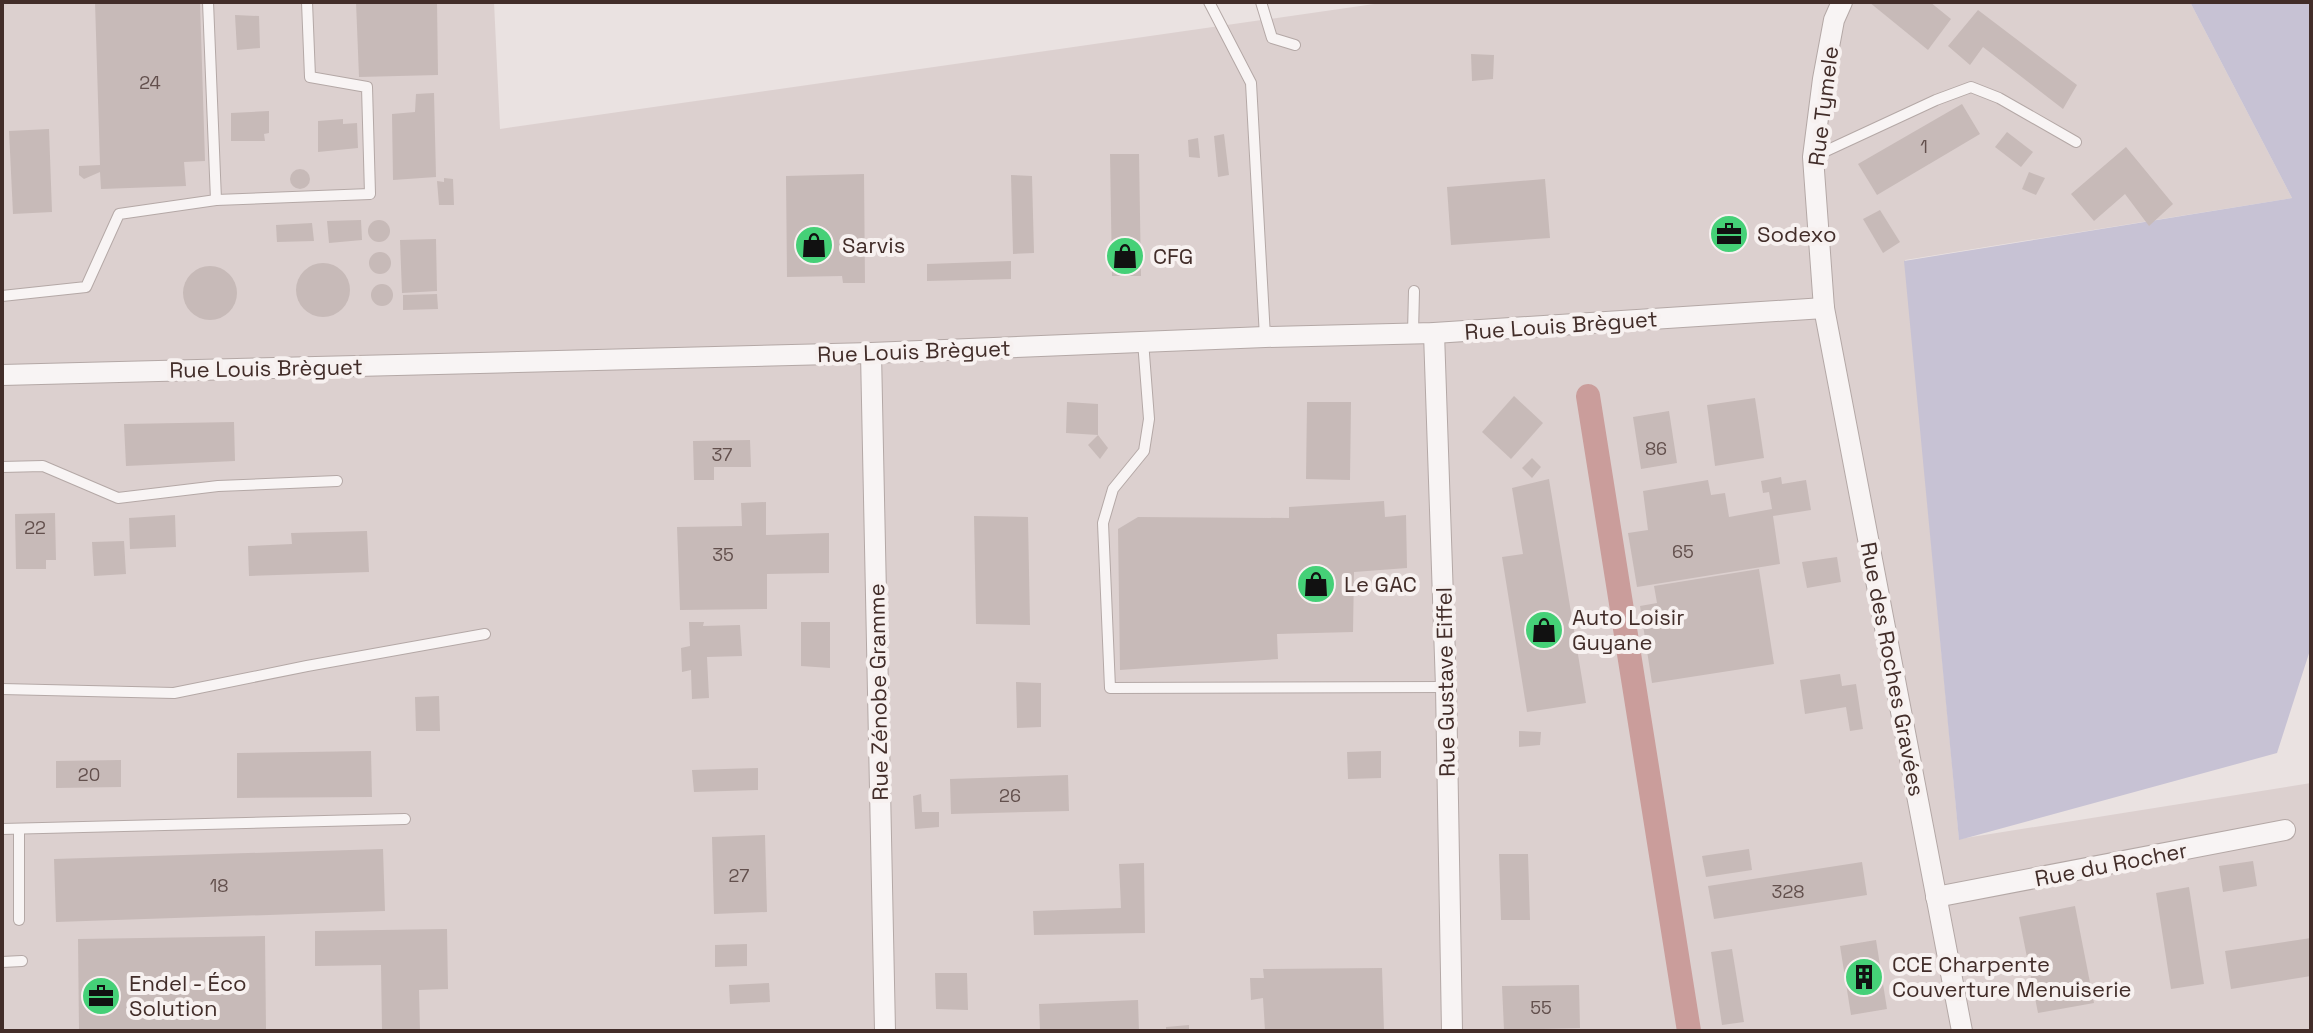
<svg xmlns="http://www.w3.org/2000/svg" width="2313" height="1033" viewBox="0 0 2313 1033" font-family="'Space Grotesk',sans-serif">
	<rect width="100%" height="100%" fill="#eae2e1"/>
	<path fill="#dcd0cf" d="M2,2H494L500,129L1388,2H2190L2292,198L1905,260L1959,839L2311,783V1031H2Z"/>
	<path fill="#c7c2d4" d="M2190,2H2311V647L2277,753L1959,840L1904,261L2292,198Z"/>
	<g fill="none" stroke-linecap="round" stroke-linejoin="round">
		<path stroke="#ca9d9b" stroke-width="24" d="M1588,396L1689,1031"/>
	</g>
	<g fill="#c7bab8">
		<path d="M95,2H200L205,161L184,162L186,186L101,189L100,172L84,179L79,175V166L100,165Z"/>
		<path d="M356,2H437L438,75L359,77Z"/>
		<path d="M1869,2H1930L1951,19L1928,50Z"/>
		<path d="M1978,10L2077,85L2063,109L1983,47L1970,65L1948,46Z"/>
		<path d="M235,15L259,16L260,48L237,50Z"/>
		<path d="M1471,54L1494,55L1493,79L1472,81Z"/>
		<path d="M434,93L436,177L393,180L392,114L415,112L416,94Z"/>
		<path d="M1962,104L1980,134L1877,195L1858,164Z"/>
		<path d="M269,111V133L264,134L265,141H231V113Z"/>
		<path d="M343,119V124L357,123L358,148L318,152V121Z"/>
		<path d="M49,129L52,212L13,214L9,131Z"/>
		<path d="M2007,132L2033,152L2021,167L1995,147Z"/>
		<path d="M1224,134L1229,175L1218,177L1214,136Z"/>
		<path d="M1198,138L1200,158L1189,157L1188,140Z"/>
		<path d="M2126,147L2173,204L2149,226L2125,194L2094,221L2071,194Z"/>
		<path d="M1110,154H1139L1141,276H1112Z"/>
		<circle cx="300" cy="179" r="10"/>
		<path d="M2029,172L2045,178L2036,195L2022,189Z"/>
		<path d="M864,174L865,283H843L842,276L787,277L786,176Z"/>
		<path d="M1011,175L1032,176L1034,253L1013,254Z"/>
		<path d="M444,178L453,179L454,205H439L437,181L444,182Z"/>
		<path d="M1545,179L1550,238L1451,245L1447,187Z"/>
		<path d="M1880,210L1900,242L1883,253L1863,219Z"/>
		<path d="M361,220L362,240L329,243L327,221Z"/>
		<circle cx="379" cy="231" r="11"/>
		<path d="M312,223L314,241L277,242L276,225Z"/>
		<path d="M436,239L437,291L402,293L400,240Z"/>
		<circle cx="380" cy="263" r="11"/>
		<path d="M1011,261V279L927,281V264Z"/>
		<circle cx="323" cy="290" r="27"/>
		<circle cx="210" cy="293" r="27"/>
		<circle cx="382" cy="295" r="11"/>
		<path d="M437,294L438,309L403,310V295Z"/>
		<path d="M1514,396L1543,423L1511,459L1482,432Z"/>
		<path d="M1755,398L1764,458L1715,466L1707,405Z"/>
		<path d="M1067,402L1098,404V435L1066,433Z"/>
		<path d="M1307,402H1351L1350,480L1306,479Z"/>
		<path d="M1669,411L1677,463L1641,469L1633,417Z"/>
		<path d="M234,422L235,461L126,466L124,424Z"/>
		<path d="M1098,435L1108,448L1100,459L1088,445Z"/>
		<path d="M750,440L751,467H714V480H694L693,441Z"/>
		<path d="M1532,458L1541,467L1532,478L1522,468Z"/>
		<path d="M1781,477L1782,484L1806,480L1811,510L1773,516L1780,564L1637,587L1628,533L1648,530L1643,491L1708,480L1711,495L1725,493L1729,517L1772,509L1769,492L1763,493L1761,481Z"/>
		<path d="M1549,479L1586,703L1527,712L1502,557L1523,554L1512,488Z"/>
		<path d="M1384,501L1385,517L1406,515L1407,568L1354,572L1353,632L1277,634L1278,659L1120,670L1118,529L1138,517L1289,518V507Z"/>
		<path d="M766,502V535L829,533V573L767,574V609L680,610L677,527L742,526L741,503Z"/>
		<path d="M55,513L56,560H46V569H16L15,514Z"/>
		<path d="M175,515L176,547L130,549L129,518Z"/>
		<path d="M974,516L1028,517L1030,625L976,624Z"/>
		<path d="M367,531L369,572L249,576L248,546L292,544L291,533Z"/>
		<path d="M124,541L126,574L94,576L92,542Z"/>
		<path d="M1837,557L1841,582L1807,588L1802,562Z"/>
		<path d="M1759,569L1774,664L1652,683L1640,606L1657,603L1654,586Z"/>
		<path d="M689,622H704L703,626L740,625L742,656L707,657L709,698L692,699L691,670L682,672L681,648L690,646Z"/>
		<path d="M801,622H830V668L801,666Z"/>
		<path d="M1840,674L1842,686L1856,684L1863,729L1850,731L1846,707L1805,714L1800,680Z"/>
		<path d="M1016,682L1041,683V727L1017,728Z"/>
		<path d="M439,696L440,731H416L415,697Z"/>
		<path d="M1519,731L1541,732L1540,745L1519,747Z"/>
		<path d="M371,751L372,797L237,798V753Z"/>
		<path d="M1381,751V778L1348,779L1347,752Z"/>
		<path d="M121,760V787L56,788V761Z"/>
		<path d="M758,768V790L694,792L692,770Z"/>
		<path d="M1068,775L1069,811L951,814L950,779Z"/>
		<path d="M921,794L922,812H939V827L915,829L913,796Z"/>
		<path d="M765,835L767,912L714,914L712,837Z"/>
		<path d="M383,849L385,911L56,922L54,859Z"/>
		<path d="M1749,849L1752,870L1706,877L1702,856Z"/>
		<path d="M1499,854H1528L1530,920H1501Z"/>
		<path d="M2253,861L2257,886L2223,892L2219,866Z"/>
		<path d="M1862,862L1867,895L1714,919L1708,886Z"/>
		<path d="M1144,863L1145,933L1034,935L1033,911L1121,908L1119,864Z"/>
		<path d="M2189,887L2204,984L2171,989L2156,893Z"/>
		<path d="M2075,906L2094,1003L2038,1013L2019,917Z"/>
		<path d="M447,929L448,989L419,990L420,1031H382L381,965L315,966V931Z"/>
		<path d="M265,936L266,1029L79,1031L78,939Z"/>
		<path d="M2311,938V976L2231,989L2225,951Z"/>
		<path d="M1876,940L1887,1009L1851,1015L1840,946Z"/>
		<path d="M747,944V966L715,967V945Z"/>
		<path d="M1732,949L1744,1022L1722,1025L1711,952Z"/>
		<path d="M1382,968L1384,1031H1265L1263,998L1251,1000L1250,978H1264L1263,969Z"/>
		<path d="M935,973H967L968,1010L936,1009Z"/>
		<path d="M769,983L770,1002L730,1004L729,985Z"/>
		<path d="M1579,985L1580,1028L1504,1030L1502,986Z"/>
		<path d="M1138,1000L1139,1031H1040L1039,1004Z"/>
		<path d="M1189,1025V1031H1166V1027Z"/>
	</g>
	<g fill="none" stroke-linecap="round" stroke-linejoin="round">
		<g stroke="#b4a8a6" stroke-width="12">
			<g id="service">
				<path d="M208,2L216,200"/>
				<path d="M1209,2L1251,83L1265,337"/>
				<path d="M1261,2L1272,38L1295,45"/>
				<path d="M1813,157L1936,100L1971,87L1999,98L2076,142"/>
				<path d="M2,296L86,287L119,214L216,200L370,194L367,87L310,77L307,2"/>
				<path d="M1413,333L1414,291"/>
				<path d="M1143,341L1149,419L1144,451L1113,489L1103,523L1110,688L1446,687"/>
				<path d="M2,467L43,466L118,498L218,486L337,481"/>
				<path d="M2,689L174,693L307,666L485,634"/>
				<path d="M2,829L405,819"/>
				<path d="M19,920V830"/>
				<path d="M2,962L22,961"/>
			</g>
		</g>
		<g stroke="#b4a8a6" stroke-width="22">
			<g id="minor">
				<path d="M1842,2L1834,20L1823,79L1813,157L1824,308L1962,1031"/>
				<path d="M1434,333L1446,687L1452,1031"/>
				<path d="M871,353L885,1031"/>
				<path d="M2,375L871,353L1265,337L1434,333L1824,308"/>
				<path d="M1936,897L2285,830"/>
			</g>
		</g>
		<use href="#service" stroke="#f8f4f4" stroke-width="10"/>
		<use href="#minor" stroke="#f8f4f4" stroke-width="20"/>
	</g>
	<defs>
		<g id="office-disc" transform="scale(2)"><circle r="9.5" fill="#45d077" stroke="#f7f1f0"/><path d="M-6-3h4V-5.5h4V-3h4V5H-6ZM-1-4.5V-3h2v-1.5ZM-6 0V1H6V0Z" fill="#111"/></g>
		<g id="shop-disc" transform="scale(2)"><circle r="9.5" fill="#45d077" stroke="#f7f1f0"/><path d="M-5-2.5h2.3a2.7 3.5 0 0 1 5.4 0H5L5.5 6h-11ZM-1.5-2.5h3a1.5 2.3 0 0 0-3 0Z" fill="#111"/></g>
		<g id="building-disc" transform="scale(2)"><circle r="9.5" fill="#45d077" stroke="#f7f1f0"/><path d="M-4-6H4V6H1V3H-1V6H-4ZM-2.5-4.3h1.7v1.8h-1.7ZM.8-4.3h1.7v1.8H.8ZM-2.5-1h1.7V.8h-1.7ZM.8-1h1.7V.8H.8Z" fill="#111"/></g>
	</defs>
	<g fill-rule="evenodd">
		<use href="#office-disc" x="1729" y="234"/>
		<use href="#shop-disc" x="814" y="245"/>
		<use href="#shop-disc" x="1125" y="256"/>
		<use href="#shop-disc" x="1316" y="584"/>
		<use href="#shop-disc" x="1544" y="630"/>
		<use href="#building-disc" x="1864" y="977"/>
		<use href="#office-disc" x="101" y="996"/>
	</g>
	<g text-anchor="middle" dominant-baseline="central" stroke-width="8" stroke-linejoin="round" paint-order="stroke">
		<g font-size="18" fill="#63504d">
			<text x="150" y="82">24</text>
			<text x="1924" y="146">1</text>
			<text x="1656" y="448">86</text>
			<text x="722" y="454">37</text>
			<text x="35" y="527">22</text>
			<text x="1683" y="551">65</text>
			<text x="723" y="554">35</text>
			<text x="89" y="774">20</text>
			<text x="1010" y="795">26</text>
			<text x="739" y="875">27</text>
			<text x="219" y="885">18</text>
			<text x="1788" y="891">328</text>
			<text x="1541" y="1007">55</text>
		</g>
		<g font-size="22" fill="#422d29" stroke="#f7f1f0">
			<text transform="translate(1823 106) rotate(-83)">Rue Tymele</text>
			<text transform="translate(1561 325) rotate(-4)">Rue Louis Brèguet</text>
			<text transform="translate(914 351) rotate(-2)">Rue Louis Brèguet</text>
			<text transform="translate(266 368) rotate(-1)">Rue Louis Brèguet</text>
			<text transform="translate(1893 669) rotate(79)">Rue des Roches Gravées</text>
			<text transform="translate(1445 682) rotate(-91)">Rue Gustave Eiffel</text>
			<text transform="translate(878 692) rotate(-91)">Rue Zénobe Gramme</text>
			<text transform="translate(2111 864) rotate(-11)">Rue du Rocher</text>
		</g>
		<g font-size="22" fill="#422d29" stroke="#f7f1f0" text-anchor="start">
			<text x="1757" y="234">Sodexo</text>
			<text x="842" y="245">Sarvis</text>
			<text x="1153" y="256">CFG</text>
			<text x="1344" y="584">Le GAC</text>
			<text x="1572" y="617">Auto Loisir<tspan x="1572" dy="25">Guyane</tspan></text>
			<text x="1892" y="964">CCE Charpente<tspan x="1892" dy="25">Couverture Menuiserie</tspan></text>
			<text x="129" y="983">Endel - Éco<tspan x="129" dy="25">Solution</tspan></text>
		</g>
	</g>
	<rect width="2313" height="1033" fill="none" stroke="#422d29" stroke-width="8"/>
</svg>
